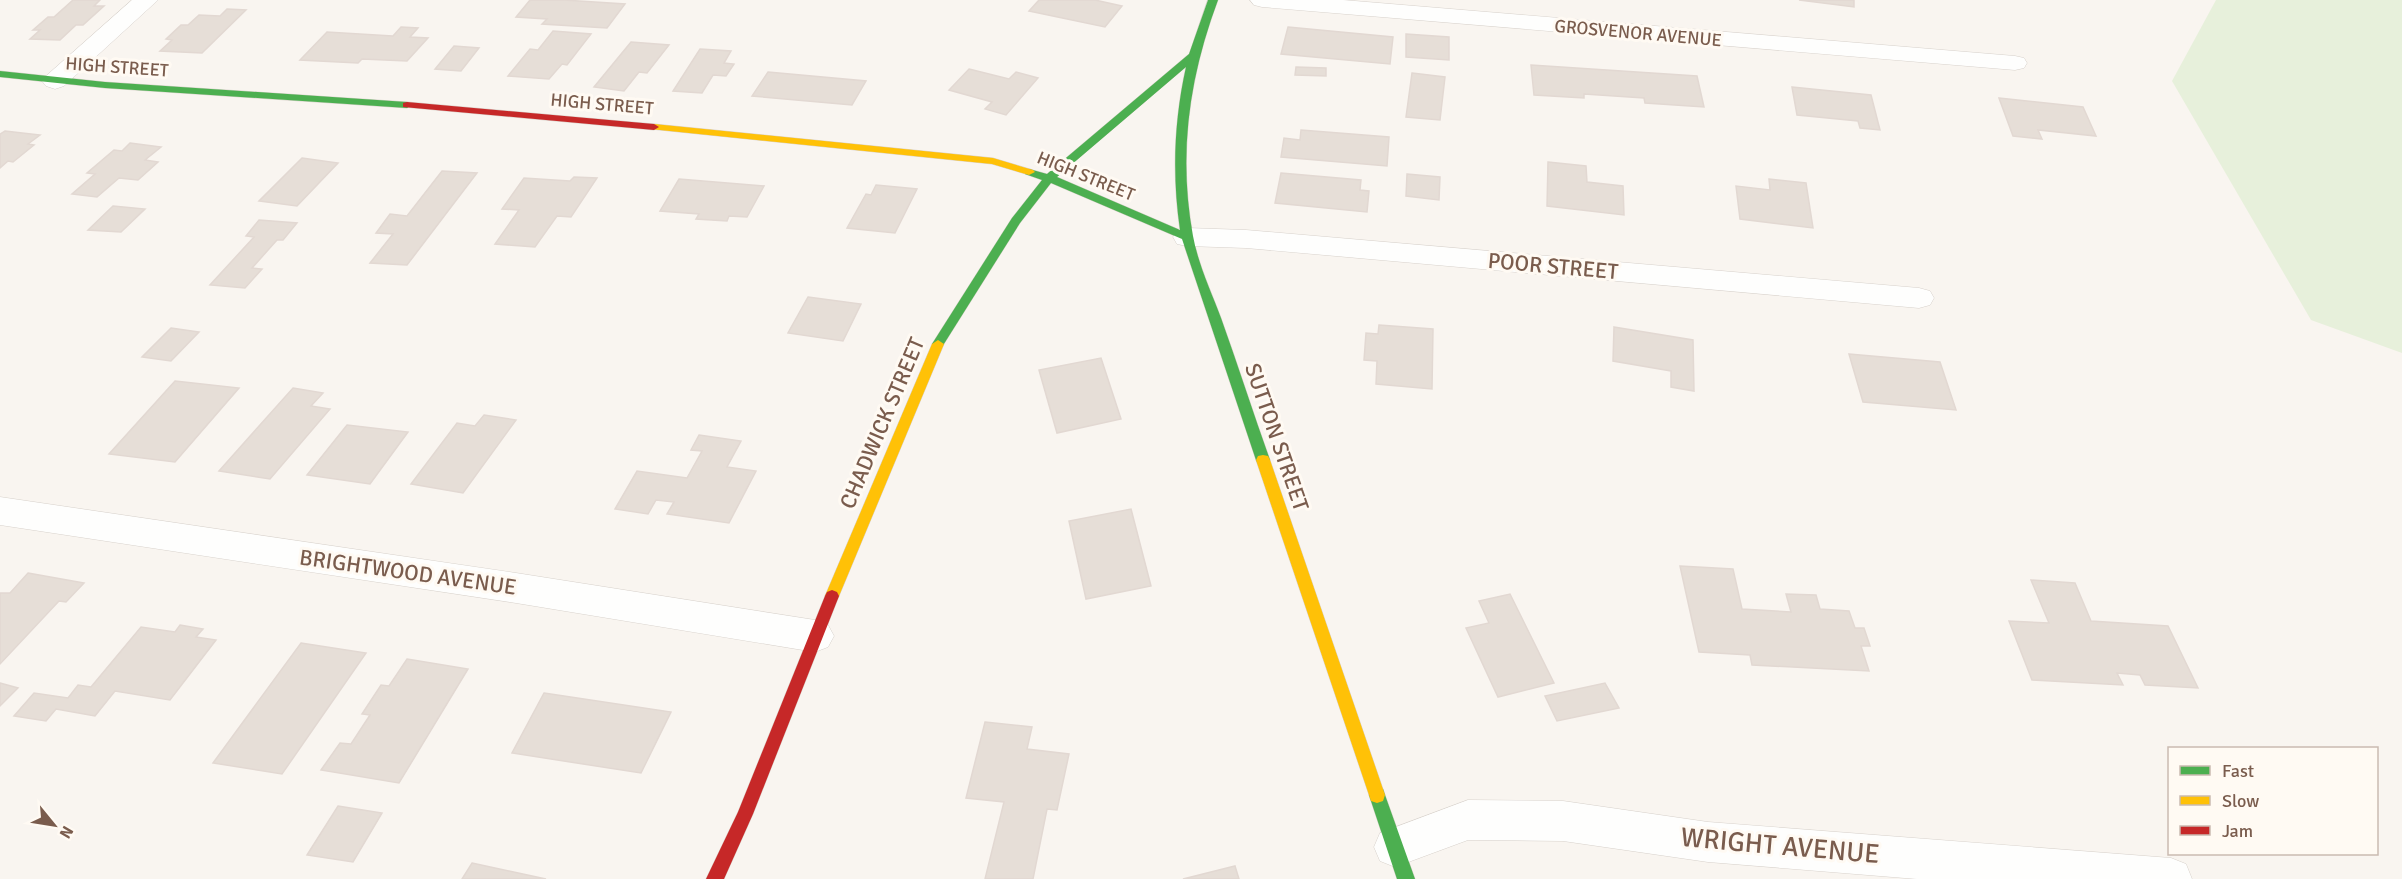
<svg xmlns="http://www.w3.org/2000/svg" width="2402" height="879" viewBox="0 0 2402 879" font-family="Signika,sans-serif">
	<rect width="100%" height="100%" fill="#f9f5f0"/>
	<path fill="#e7f0db" d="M2216,0H2402V353L2311,320L2172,81Z"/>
	<g fill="#e6ded7" stroke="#e2d8d2" stroke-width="1.5">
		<path d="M73,0H100L94,6H104L83,25H76L60,40L30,39L40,30H33L48,17H54Z"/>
		<path d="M530,0H564L625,4L607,28L542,24L547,19L516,17Z"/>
		<path d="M1039,0H1095L1122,6L1105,27L1029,11Z"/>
		<path d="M1799,0H1854V7Z"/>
		<path d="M227,9L246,10L202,53L160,51L172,40L166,39L181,25H188L199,15L220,16Z"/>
		<path d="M401,27L418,28L410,37L428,38L407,61L362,59L358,63L300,60L327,32L393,36Z"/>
		<path d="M1288,27L1393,37L1390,64L1281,54Z"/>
		<path d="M553,31L591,34L567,65L562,64L549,79L508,76L530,49L538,50Z"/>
		<path d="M1406,34L1449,37V60L1406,57Z"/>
		<path d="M631,42L669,45L647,73L639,72L624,91L594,87Z"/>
		<path d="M454,46L479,48L461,71L435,69Z"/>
		<path d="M700,49L731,51L724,63L734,64L726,76L713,75L702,93L673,91Z"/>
		<path d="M1531,65L1697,76L1704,107L1645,103L1644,98L1584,94V98L1534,95Z"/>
		<path d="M1296,67L1326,68V76L1295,75Z"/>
		<path d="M969,69L1009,79L1016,72L1038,78L1006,115L985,109L992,102L949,90Z"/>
		<path d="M768,72L866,81L852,105L752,96Z"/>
		<path d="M1412,73L1445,77L1440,120L1406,117Z"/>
		<path d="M1792,87L1871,95L1880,130L1860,128L1858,121L1797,115Z"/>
		<path d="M1999,98L2083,107L2096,136L2038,130L2042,139L2013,136Z"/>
		<path d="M1301,130L1389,137L1387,166L1281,157L1284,138L1300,140Z"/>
		<path d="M5,131L40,135L28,144L34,145L13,162L8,161L0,168V134Z"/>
		<path d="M130,143L161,147L145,160L158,162L138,180L119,178L97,197L72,194L95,174L87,173L114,150L122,151Z"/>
		<path d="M302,158L338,163L297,206L259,201Z"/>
		<path d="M1548,162L1586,166L1587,182L1623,186L1624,215L1547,206Z"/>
		<path d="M442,171L477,173L407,265L370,263L393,234L376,233L390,214L407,216Z"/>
		<path d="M1281,173L1361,180L1360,190L1369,191L1367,212L1275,203Z"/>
		<path d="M1407,174L1440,177L1439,200L1406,196Z"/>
		<path d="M574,177L597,178L571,217L557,216L535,247L495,244L519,210L502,209L524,178L570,181Z"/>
		<path d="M679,179L764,186L747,217L729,216L727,221L696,219L699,214L660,211Z"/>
		<path d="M1769,179L1806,183L1813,228L1740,219L1736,186L1770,190Z"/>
		<path d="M876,185L917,189L895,233L847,228L866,194L871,195Z"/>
		<path d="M113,206L145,209L121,232L88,230Z"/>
		<path d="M259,220L297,223L283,240H277L252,268L262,269L245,288L210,285L254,237L246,236Z"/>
		<path d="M808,297L861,304L843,341L788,333Z"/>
		<path d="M1379,325L1433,329L1432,389L1376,384L1377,361L1364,360L1366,333L1378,334Z"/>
		<path d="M1614,327L1693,340L1694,391L1671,387V371L1613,361Z"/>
		<path d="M171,328L199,332L171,361L142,357Z"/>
		<path d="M1849,354L1940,362L1956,410L1863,402Z"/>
		<path d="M1101,358L1121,419L1057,433L1039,370Z"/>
		<path d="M175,381L239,388L175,462L109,454Z"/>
		<path d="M293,388L323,393L311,406L330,409L270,479L219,471Z"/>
		<path d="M484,415L516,420L463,493L411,484L457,423L475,426Z"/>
		<path d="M347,425L408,432L370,484L307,475Z"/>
		<path d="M699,435L741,441L727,467L756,471L729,523L667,514L674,502L656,500L648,514L615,509L637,471L687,478L702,451L691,450Z"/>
		<path d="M1131,509L1151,586L1086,599L1069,521Z"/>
		<path d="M1680,566L1733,569L1742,609L1791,612L1786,594L1816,595L1820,609L1849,611L1855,628H1864L1870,646H1861L1869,671L1752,665L1750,655L1699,652Z"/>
		<path d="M28,573L84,583L66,602L59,601L0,664V593H10Z"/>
		<path d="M2031,580L2075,583L2091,621L2168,626L2198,688L2145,685L2140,675L2117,673L2123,685L2032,680L2009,621L2049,623Z"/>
		<path d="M1510,594L1554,683L1498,697L1466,628L1489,623L1479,601Z"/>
		<path d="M180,625L203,629L196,637L216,640L170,700L115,691L95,716L56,709L46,721L14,716L34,693L68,698L78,685L91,687L141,627L175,632Z"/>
		<path d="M301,643L366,653L282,774L213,763Z"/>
		<path d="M407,659L468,669L399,783L321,770L340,743L351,744L370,715L362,714L381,685L389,686Z"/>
		<path d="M0,683L18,688L0,706Z"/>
		<path d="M1605,683L1619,708L1557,721L1545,696Z"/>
		<path d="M544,693L671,712L641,773L512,753Z"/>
		<path d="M985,722L1032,727L1027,749L1069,754L1057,810L1047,809L1033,879H985L1004,802L966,798Z"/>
		<path d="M338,806L382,813L353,862L307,855Z"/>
		<path d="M472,863L546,879H462Z"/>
		<path d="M1235,866L1239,879H1183Z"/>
	</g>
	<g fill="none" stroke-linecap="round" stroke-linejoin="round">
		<g stroke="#d7d1cb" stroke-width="1">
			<g id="street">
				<path d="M132,0H158L64,86L55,89L46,86L42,81L46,76Z"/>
				<path d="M1250,0H1343L2015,56L2024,58L2027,63L2024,68L2015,70L1262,7L1254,5Z"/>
				<path d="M1187,228L1246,230L1919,288L1930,291L1934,298L1930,305L1919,308L1246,248L1187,246L1177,244L1173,237L1177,230Z"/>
				<path d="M0,497L516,573L815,620L828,625L834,636L828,647L815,652L516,603L0,525Z"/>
				<path d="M1468,800L1563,801L1708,822L2171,858L2186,864L2192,879H1917L1708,862L1563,841L1468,840L1395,867L1380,861L1374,847L1380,833Z"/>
			</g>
		</g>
		<g stroke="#d9d2cb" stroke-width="1">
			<g id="fast">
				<path d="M1208,0H1218C1189,77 1178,155 1193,236C1198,264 1211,291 1221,318C1238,365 1253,413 1270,460L1268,464H1258L1256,460L1182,239L1051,183L1020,223L942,347L938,348L932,344L1012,218L1042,180L1025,174V170L1029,169L1047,174L1189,54ZM1186,67C1174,121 1172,175 1180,230L1057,177Z"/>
				<path d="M0,71L105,82L407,102L412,105L407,108L105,88L0,77Z"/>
				<path d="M1377,787L1383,789L1385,795L1415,879H1397L1369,795L1371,789Z"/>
			</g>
		</g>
		<g stroke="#d9d2cb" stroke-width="1">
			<g id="slow">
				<path d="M654,124L993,158L1033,170L1035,172L1029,175L992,164L650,129V125Z"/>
				<path d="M938,340L944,344L839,596L837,600L832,602L827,600L825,596L932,344Z"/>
				<path d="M1263,455L1268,456L1270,460L1385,795L1383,801L1377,803L1371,801L1369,795L1256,460L1258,456Z"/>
			</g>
		</g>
		<g stroke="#d9d2cb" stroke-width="1">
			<g id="jam">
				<path d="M407,102L654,124L659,127L654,130L403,107V103Z"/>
				<path d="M832,590L837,592L839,596L753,814L724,879H706L738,812L825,596L827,592Z"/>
			</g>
		</g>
		<use href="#street" fill="#fefefd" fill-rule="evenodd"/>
		<use href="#fast" fill="#4caf50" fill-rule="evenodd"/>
		<use href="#slow" fill="#ffc107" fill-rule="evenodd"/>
		<use href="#jam" fill="#c62828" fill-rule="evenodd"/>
	</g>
	<g text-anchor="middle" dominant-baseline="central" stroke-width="6" stroke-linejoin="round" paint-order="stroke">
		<g font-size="18" fill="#7a5c4d" stroke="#fffaf3">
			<text transform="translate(1638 33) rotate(5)">GROSVENOR AVENUE</text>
			<text transform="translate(117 67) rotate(4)">HIGH STREET</text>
			<text transform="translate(602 104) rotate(5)">HIGH STREET</text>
			<text transform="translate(1086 176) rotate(22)">HIGH STREET</text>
		</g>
		<g font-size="22" fill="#7a5c4d" stroke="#fffaf3">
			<text transform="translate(1553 266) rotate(5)">POOR STREET</text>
			<text transform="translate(882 423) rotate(-67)">CHADWICK STREET</text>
			<text transform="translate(1277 437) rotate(71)">SUTTON STREET</text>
			<text transform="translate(408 572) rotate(8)">BRIGHTWOOD AVENUE</text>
		</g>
		<g font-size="27" fill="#7a5c4d" stroke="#fffaf3">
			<text transform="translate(1780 846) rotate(5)">WRIGHT AVENUE</text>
		</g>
	</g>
	<rect x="2168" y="747" width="210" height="108" fill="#fffaf3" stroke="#cabbb1" stroke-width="1.5"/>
	<rect x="2180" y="766" width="30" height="9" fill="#4caf50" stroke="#cabbb1" stroke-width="1.5"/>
	<text x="2222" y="777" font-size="18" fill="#7a5c4d">Fast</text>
	<rect x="2180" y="796" width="30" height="9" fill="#ffc107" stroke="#cabbb1" stroke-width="1.5"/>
	<text x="2222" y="807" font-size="18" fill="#7a5c4d">Slow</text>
	<rect x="2180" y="826" width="30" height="9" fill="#c62828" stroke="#cabbb1" stroke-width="1.5"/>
	<text x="2222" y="837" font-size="18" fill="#7a5c4d">Jam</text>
	<g transform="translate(54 825) rotate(120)" stroke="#fffaf3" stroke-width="4.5" paint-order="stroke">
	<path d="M0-4.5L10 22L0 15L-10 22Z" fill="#7a5c4d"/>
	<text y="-9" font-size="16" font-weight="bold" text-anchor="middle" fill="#7a5c4d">N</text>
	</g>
</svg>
